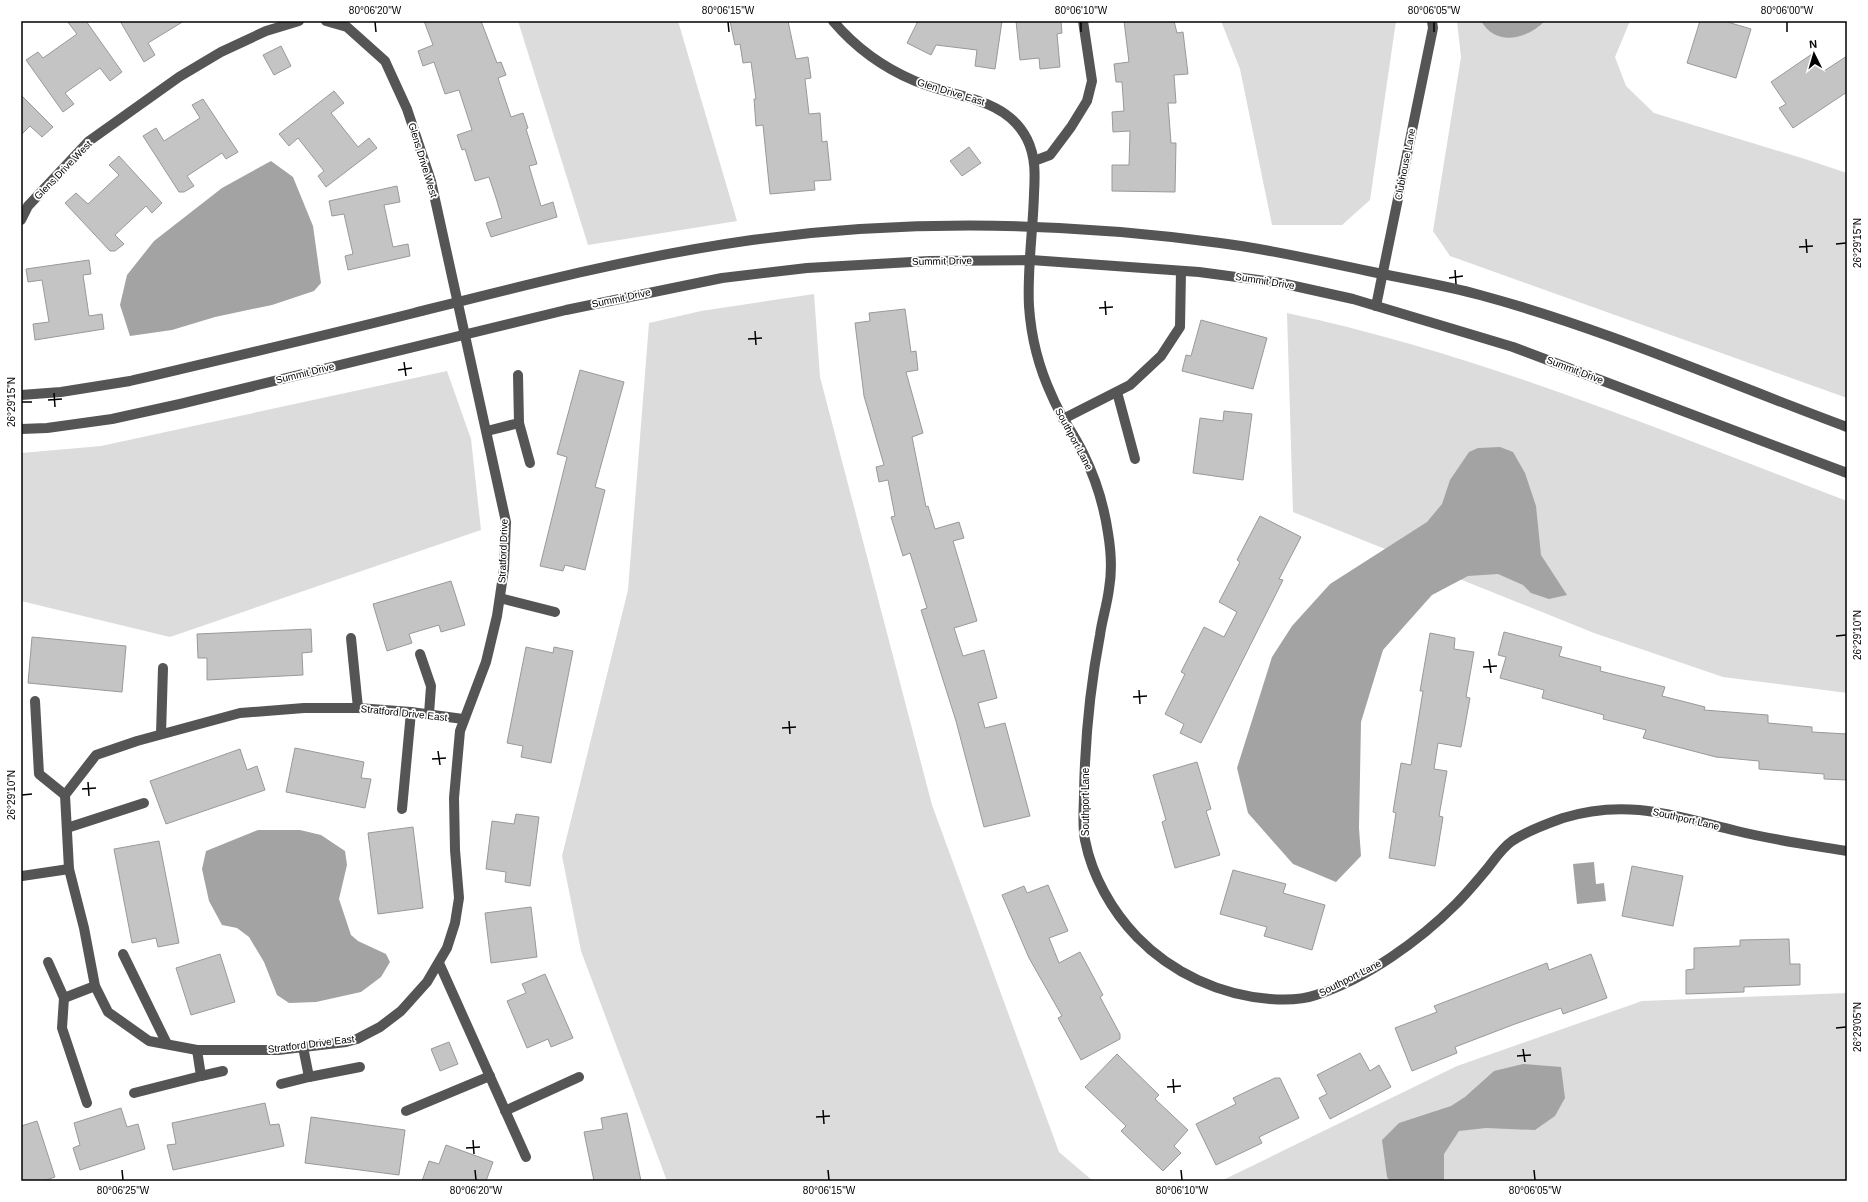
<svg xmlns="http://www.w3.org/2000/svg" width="1868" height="1202" viewBox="0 0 1868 1202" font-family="Helvetica,sans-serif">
	<rect width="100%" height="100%" fill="#fff"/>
	<g fill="#dcdcdc">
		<path d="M518,21H678L737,221L588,245Z"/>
		<path d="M1221,21H1396L1370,200L1342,225H1272L1240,69Z"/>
		<path d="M1457,21H1630L1615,57L1626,86L1654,113L1805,159L1847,173V398L1450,256L1433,231L1461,57Z"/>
		<path d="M814,294L820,377L932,805L1059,1152L1093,1181H667L581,951L562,856L628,590L649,323L701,311Z"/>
		<path d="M1287,313C1480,354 1663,431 1847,501V693L1723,677L1594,633L1293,512Z"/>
		<path d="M447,371L471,439L481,530L170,637L21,601V453L101,446Z"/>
		<path d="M1847,993V1181H1221L1457,1066L1642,1001Z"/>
	</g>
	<g fill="#a3a3a3">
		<path d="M1481,21H1545C1527,39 1496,47 1481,21Z"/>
		<path d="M271,161L293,177L313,226L321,283L314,291L272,305L215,317L172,330L130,336L120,305L127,275L154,241L222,188Z"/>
		<path d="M1500,447L1513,452L1525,473L1536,506L1541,555L1567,595L1549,599L1531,593L1523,585L1498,574L1468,576L1432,595L1383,650L1361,722L1359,828L1361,856L1336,882L1293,864L1248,813L1237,768L1272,657L1292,626L1330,584L1427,522L1442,504L1450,480L1469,452L1478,448Z"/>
		<path d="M258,830H300L321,835L345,851L347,865L339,899L351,935L358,941L386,954L390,962L381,977L361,992L316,1002L289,1003L277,995L264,962L249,937L237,928L222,925L209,901L202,869L206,851Z"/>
		<path d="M1594,862L1596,884L1604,883L1606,901L1577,904L1573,864Z"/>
		<path d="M1523,1064L1561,1067L1565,1098L1555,1116L1535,1130L1486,1128L1459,1131L1444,1154V1181H1390L1387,1177L1382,1140L1399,1123L1451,1106L1465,1097L1494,1071Z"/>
	</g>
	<g fill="#c4c4c4" stroke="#999">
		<path d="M67,21H86L122,72L110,81L100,68L65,93L74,104L63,112L26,60L38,52L43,58L77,34Z"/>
		<path d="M120,21H184L148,43L155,55L144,62Z"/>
		<path d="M424,21H481L497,63L501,62L506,75L498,78L511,117L523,113L528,128L526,129L537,164L529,166L541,206L553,202L557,217L491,237L486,223L502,218L496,198L489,177L475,181L465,149L462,150L457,135L472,130L459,90L445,94L434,62L423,66L418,51L433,45Z"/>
		<path d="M730,21H788L796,59L808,57L811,78L805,79L809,114L820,113L822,142L827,141L831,180L814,181L815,190L770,194L763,125L756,126L754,99H756L751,62L743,63L740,44L735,45Z"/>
		<path d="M918,21H1002L995,69L975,66L977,50L936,45L931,55L907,43Z"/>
		<path d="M1016,21H1061L1062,33L1057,34L1060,67L1040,69L1039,58L1020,60Z"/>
		<path d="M1124,21H1174L1177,33L1183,32L1188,74L1174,75L1176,103H1168L1171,143H1176L1175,192L1112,191V165H1129L1130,131L1113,132L1112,112L1124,111L1122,82H1116L1114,64L1129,62Z"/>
		<path d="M1700,21H1724L1751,29L1736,78L1687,63Z"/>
		<path d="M281,46L291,66L274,75L263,55Z"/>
		<path d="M1812,54L1824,71L1847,56V92L1793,128L1779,108L1786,104L1771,82Z"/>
		<path d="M334,91L344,103L331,113L358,147L369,138L377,148L326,187L318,176L324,171L298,138L289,146L279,134Z"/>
		<path d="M21,95L53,127L42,137L30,126L21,135Z"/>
		<path d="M203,99L238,152L226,159L222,153L187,176L194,186L184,192H179L143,136L156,128L164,141L200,118L192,105Z"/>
		<path d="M969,147L981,163L962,176L950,161Z"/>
		<path d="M119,156L162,203L152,213L146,206L115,235L124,244L115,251H110L65,203L76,193L88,204L119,175L109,165Z"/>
		<path d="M397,186L400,202L384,205L393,247L408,244L410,256L348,270L345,256L353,254L344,214L332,216L329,201Z"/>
		<path d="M89,260L91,274L83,275L89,316L102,314L104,329L35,340L33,324L49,322L42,280L28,282L26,269Z"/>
		<path d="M905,309L911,352L916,351L918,370L906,372L923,433L912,437L926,507L928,506L935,529L959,522L964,538L953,541L977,621L954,628L963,656L984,650L997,698L978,703L985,728L1005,723L1030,816L984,827L956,721L921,610L927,608L910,553L903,556L891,517L895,516L888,480L879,482L876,467L884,465L864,396L855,323L870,321L869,313Z"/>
		<path d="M1201,320L1267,338L1253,389L1182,371L1186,355L1191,356Z"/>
		<path d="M580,370L624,382L595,487L605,490L585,570L565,565L563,571L540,566L567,457L557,454Z"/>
		<path d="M1224,411L1252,414L1243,480L1193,473L1200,418L1223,421Z"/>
		<path d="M1260,516L1301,537L1279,579L1283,580L1201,743L1180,733L1184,724L1165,714L1185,674L1181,672L1204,627L1224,637L1237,612L1219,602L1240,562L1237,560Z"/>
		<path d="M451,581L465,625L441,632L439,625L409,634L412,643L387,651L373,604Z"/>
		<path d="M311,629L312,652L302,653L303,675L207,680V658H198L197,634Z"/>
		<path d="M1504,632L1562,647L1559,656L1601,667L1600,671L1665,687L1662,696L1705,707L1704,710L1768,715V723L1812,727V732L1847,734V780L1824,779V774L1759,769V761L1716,757L1643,738L1646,730L1603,719L1604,715L1542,698L1544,690L1500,678L1506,657L1498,655Z"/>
		<path d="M1430,633L1455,638L1454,649L1474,652L1466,697L1470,698L1461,747L1438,743L1434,769L1447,771L1439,816L1443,817L1435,866L1389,858L1396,813L1393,812L1401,763L1411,765L1423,691H1420Z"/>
		<path d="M32,637L126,646L122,692L28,683Z"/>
		<path d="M526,647L553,653L554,647L573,651L551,763L521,757L523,746L507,743Z"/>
		<path d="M295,748L364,762L361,778L371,779L365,808L286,792Z"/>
		<path d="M240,749L247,770L257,766L265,790L166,824L150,781Z"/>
		<path d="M1197,762L1211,809L1206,811L1220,855L1175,868L1162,822L1166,820L1153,775Z"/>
		<path d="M516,814L539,817L530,886L505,882L506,872L486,869L492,821L514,824Z"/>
		<path d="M413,827L423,908L378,914L368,833Z"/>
		<path d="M159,841L179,943L158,947L156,938L132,943L114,849Z"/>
		<path d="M1632,866L1683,876L1673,926L1622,916Z"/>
		<path d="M1233,870L1286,884L1283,893L1325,905L1312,950L1264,936L1267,927L1220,914Z"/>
		<path d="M1048,885L1068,931L1049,938L1059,963L1080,952L1103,995L1100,997L1120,1034V1039L1081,1060L1058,1018L1062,1016L1029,958L1002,895L1024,886L1027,893Z"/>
		<path d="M531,907L537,957L491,963L485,913Z"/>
		<path d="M1789,939L1790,964H1800V985L1744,987V992L1686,994V970L1694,969V948L1740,946V940Z"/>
		<path d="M220,954L235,1002L191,1015L176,968Z"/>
		<path d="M1591,954L1607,998L1563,1014L1561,1008L1515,1024L1455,1047L1457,1053L1412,1071L1395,1028L1437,1012L1434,1006L1489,985L1547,963L1549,970Z"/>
		<path d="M545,974L573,1038L551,1047L548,1039L527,1048L507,1001L526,993L522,984Z"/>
		<path d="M449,1042L458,1064L440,1071L431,1049Z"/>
		<path d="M1360,1053L1370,1071L1379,1065L1391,1087L1330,1119L1319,1098L1327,1094L1317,1075Z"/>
		<path d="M1117,1054L1159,1095L1155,1099L1188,1130L1174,1146L1181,1153L1163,1171L1121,1131L1126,1126L1085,1087Z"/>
		<path d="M1275,1078H1280L1299,1118L1259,1137L1262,1143L1216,1165L1196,1124L1236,1104L1233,1098Z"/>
		<path d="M265,1103L270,1125L279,1124L284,1146L173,1170L167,1145L176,1144L172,1123Z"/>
		<path d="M121,1108L127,1127L138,1124L145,1149L80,1170L73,1148L80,1145L74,1123Z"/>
		<path d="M627,1113L641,1181H594L584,1132L603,1129L601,1118Z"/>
		<path d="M311,1117L405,1130L399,1175L305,1163Z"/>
		<path d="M37,1121L55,1177L43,1181H21V1126Z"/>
		<path d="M446,1145L493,1162L486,1181H422L429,1161L439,1164Z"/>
	</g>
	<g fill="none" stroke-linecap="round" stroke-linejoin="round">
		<g stroke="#555" stroke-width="10">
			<path d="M326,21L347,27L385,61L407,109L431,181L506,522L504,569L497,616L486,662L460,731L454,798L455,850L459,898L455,923L447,948L427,982L401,1011L380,1027L357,1039L346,1042L278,1050H197L149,1041L108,1012L95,986L84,928L69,869L65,795L96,755L137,741L240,713L304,708H358L411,712L463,719"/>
			<path d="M833,21C855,47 884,68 915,81C955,98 1006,97 1027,139C1036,157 1035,176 1034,194C1033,231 1027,270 1029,306C1031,337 1039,368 1052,396C1060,416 1074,434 1083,453C1096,479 1104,506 1108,533C1111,551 1112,572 1109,589C1107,605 1102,620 1100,635C1090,687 1085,740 1084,793C1084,808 1082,825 1085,840C1092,876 1112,911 1137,937C1172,973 1220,995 1270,999C1284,1000 1302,1000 1316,995C1366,979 1419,941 1456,904C1467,893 1477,881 1487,869C1494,860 1502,848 1512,841C1527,831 1546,824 1563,818C1627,798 1675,816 1737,831C1773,840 1810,845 1847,851"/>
			<path d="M1034,161L1050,155L1071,127L1087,101L1092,81L1083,21"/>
			<path d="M21,220L28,206L89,141L179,77L221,52L266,31L299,21"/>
			<path d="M1376,306L1433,28L1432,21"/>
			<path d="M1117,392L1135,459"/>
			<path d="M21,395L61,392L130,381C224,359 319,337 414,313C525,285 638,256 752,240C907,219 1065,222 1220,243C1269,249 1319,261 1368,271C1405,279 1444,285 1480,295C1606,329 1725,382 1847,427"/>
			<path d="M1063,419L1130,385L1161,356L1180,327L1181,271"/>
			<path d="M519,423L530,463"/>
			<path d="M21,429L47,428L112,419L180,404L566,310L722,278L807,268L929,261L1031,260L1199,272L1281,283L1353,299L1513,347L1847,473"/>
			<path d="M487,431L519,423L518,375"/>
			<path d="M500,598L555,612"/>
			<path d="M351,638L358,708"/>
			<path d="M420,654L431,686L429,714"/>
			<path d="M35,701L39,774L65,795"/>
			<path d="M161,734L163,668"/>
			<path d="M402,809L411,712"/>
			<path d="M67,828L144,803"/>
			<path d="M22,876L69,869"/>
			<path d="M123,954L167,1044"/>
			<path d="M48,962L64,998L95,986"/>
			<path d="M439,963L526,1157"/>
			<path d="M64,998L62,1028L87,1103"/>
			<path d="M303,1047L309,1077L360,1067"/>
			<path d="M201,1076L223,1071"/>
			<path d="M281,1084L309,1077"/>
			<path d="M134,1093L201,1076L197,1050"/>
			<path d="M406,1111L490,1076"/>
			<path d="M505,1111L579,1077"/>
		</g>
	</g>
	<path fill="none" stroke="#000" stroke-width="1.5" d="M375,22L376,32M728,22L729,32M1081,22V32M1434,22V32M1787,22V32M1806,239L1807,253M1836,244L1846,243M1799,247L1813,246M1455,270L1456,284M1449,278L1463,276M1105,301L1106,315M1099,308L1113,307M755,331L756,345M748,339L762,338M404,362L406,376M398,370L412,368M54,393L55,407M48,400L62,399M22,402H32M1836,636L1846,635M1489,659L1491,673M1483,667L1497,666M1139,690L1140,704M1133,697L1147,696M789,721L790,734M782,728L796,727M438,751L440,765M432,759L446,758M88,782L89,796M82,789L96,788M22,795L32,794M1836,1028L1846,1027M1523,1049L1525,1062M1517,1056L1531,1055M1173,1079L1174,1093M1167,1087L1181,1086M823,1110L824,1124M816,1117L830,1116M473,1140L474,1154M466,1148L480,1147M122,1170L123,1180M475,1170L476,1180M828,1170L829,1180M1181,1170L1182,1180M1534,1170L1535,1180"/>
	<g text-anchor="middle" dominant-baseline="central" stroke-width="3.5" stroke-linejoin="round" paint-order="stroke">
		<g font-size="10" fill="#000" stroke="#fff">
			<text transform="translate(951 92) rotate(17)">Glen Drive East</text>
			<text transform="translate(423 160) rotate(73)">Glens Drive West</text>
			<text transform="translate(1405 164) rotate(-79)">Clubhouse Lane</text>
			<text transform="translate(63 170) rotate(-46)">Glens Drive West</text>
			<text transform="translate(942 261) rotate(-1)">Summit Drive</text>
			<text transform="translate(1265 281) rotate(9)">Summit Drive</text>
			<text transform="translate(621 298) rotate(-12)">Summit Drive</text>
			<text transform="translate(1575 370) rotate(21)">Summit Drive</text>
			<text transform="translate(305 373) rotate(-14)">Summit Drive</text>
			<text transform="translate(1074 439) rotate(62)">Southport Lane</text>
			<text transform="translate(503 551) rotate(-88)">Stratford Drive</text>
			<text transform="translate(404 713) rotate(6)">Stratford Drive East</text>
			<text transform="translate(1085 802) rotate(-90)">Southport Lane</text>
			<text transform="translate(1686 819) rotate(13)">Southport Lane</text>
			<text transform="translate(1350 978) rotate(-27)">Southport Lane</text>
			<text transform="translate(311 1044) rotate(-7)">Stratford Drive East</text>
		</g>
	</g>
	<rect width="1868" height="1202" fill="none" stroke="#ffffff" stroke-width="44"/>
	<g transform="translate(1814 54) rotate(355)" stroke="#ffffff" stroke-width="3" paint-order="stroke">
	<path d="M0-3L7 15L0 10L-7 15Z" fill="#000000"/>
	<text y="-6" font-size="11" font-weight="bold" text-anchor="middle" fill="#000000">N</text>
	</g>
	<rect x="22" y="22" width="1824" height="1158" fill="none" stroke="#000" stroke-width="1.5"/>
	<g font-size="10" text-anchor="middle" fill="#000">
		<text x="375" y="14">80°06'20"W</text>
		<text x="728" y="14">80°06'15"W</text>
		<text x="1081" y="14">80°06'10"W</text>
		<text x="1434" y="14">80°06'05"W</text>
		<text x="1787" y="14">80°06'00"W</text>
		<text transform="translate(1857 243) rotate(-90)" y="4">26°29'15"N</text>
		<text transform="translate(11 402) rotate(-90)" y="4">26°29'15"N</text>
		<text transform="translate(1857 635) rotate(-90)" y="4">26°29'10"N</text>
		<text transform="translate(11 795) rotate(-90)" y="4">26°29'10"N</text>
		<text transform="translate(1857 1027) rotate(-90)" y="4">26°29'05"N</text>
		<text x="123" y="1194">80°06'25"W</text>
		<text x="476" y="1194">80°06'20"W</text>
		<text x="829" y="1194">80°06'15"W</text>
		<text x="1182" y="1194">80°06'10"W</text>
		<text x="1535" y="1194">80°06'05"W</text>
	</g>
</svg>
